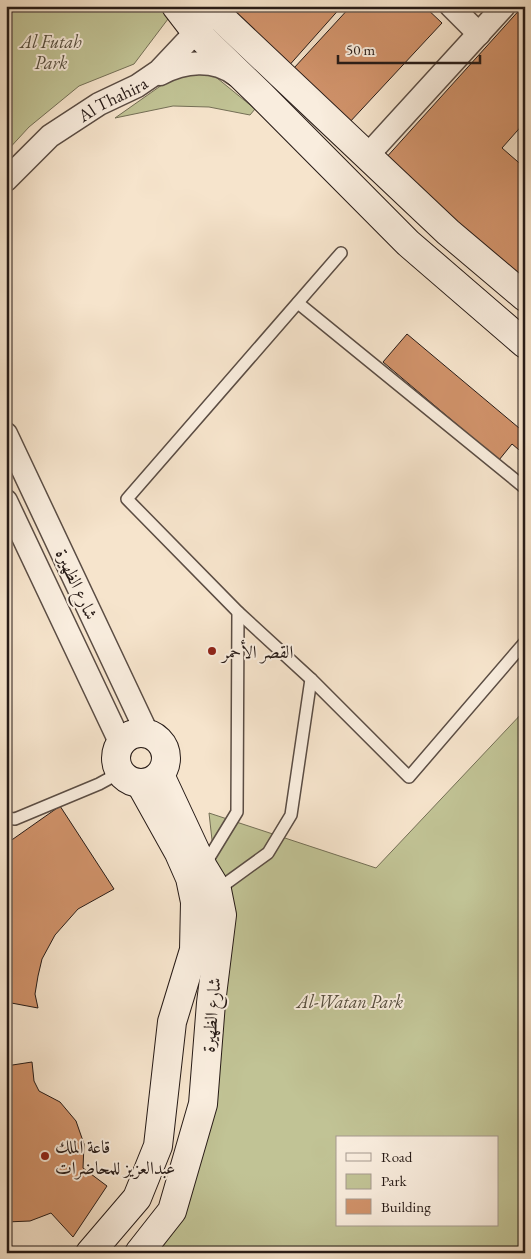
<svg xmlns="http://www.w3.org/2000/svg" width="531" height="1259" font-family="'EB Garamond',Amiri,serif">
  <style>
    .green { fill: #c1c395; stroke: #746f56; fill-rule: evenodd }
    .building { fill: #d0926a; stroke: #271b17 }
    .lines { fill: none; stroke-linecap: round; stroke-linejoin: round }
    .lane-casing { stroke: #5b4d44; stroke-width: 14 }
    .street-casing { stroke: #5b4d44; stroke-width: 25 }
    .secondary-casing { stroke: #271b17; stroke-width: 30 }
    .lane { stroke: #f9edde; stroke-width: 11 }
    .street { stroke: #f9edde; stroke-width: 22 }
    .secondary { stroke: #f9edde; stroke-width: 28 }
    .poi-dot { fill: #8f2418; stroke: #f9edde; stroke-width: 2 }
    .labels { text-anchor: middle; dominant-baseline: central; stroke-width: 4; stroke-linejoin: round; paint-order: stroke }
    .park-label { font-size: 18px; font-style: italic; fill: #554d3d; stroke: #f9edde }
    .street-label { font-size: 18px; fill: #271b17; stroke: #f9edde }
    .poi-label { font-size: 18px; fill: #271b17; stroke: #f9edde; text-anchor: start }
  </style>
  <rect width="100%" height="100%" fill="#f6e4cc"/>
  <filter id="stains"><feTurbulence type="fractalNoise" baseFrequency=".004" numOctaves="4"/><feColorMatrix values="0 0 0 0 .2 0 0 0 0 .09 0 0 0 0 .02 0 0 0 .5 -.17"/></filter>
  <radialGradient id="worn" r=".72"><stop offset=".6" stop-color="#630" stop-opacity="0"/><stop offset="1" stop-color="#630" stop-opacity=".3"/></radialGradient>
  <g class="green">
    <path d="M6,6H164L171,15L134,64L79,86L29,127L6,152Z"/>
    <path d="M206,69L255,109L250,115L209,107L173,106L115,118L176,75Z"/>
    <path d="M525,710V1253H135L170,1208L201,1101L220,912L209,813L376,868ZM337,1138H497V1225H337Z"/>
  </g>
  <g class="building">
    <path d="M228,6H342L286,69Z"/>
    <path d="M351,6H424L442,23L348,124L294,68Z"/>
    <path d="M523,6H525V122L502,148L525,168V288L384,160Z"/>
    <path d="M407,334L525,433V455L512,444L499,460L383,362Z"/>
    <path d="M60,806L114,889L78,909L55,935L42,959L38,976L35,994L38,1008L6,1002V844Z"/>
    <path d="M32,1062L34,1081L39,1091L60,1102L76,1121L84,1144L83,1168L107,1186L73,1237L51,1213L30,1221L6,1222V1066Z"/>
  </g>
  <g class="lines">
    <g class="lane-casing">
      <g id="lane">
        <path d="M341,253L127,499L238,612L311,679L409,777L525,642"/>
        <path d="M298,303L525,488"/>
        <path d="M6,818L15,819L99,784L121,772"/>
        <path d="M204,866L237,812L238,612"/>
        <path d="M217,890L268,853L291,815L311,679"/>
      </g>
    </g>
    <g class="street-casing">
      <g id="street">
        <path d="M451,6L479,34"/>
        <path d="M160,74C184,61 214,58 236,75"/>
        <path d="M367,156L504,6"/>
        <path id="s1" d="M6,180L50,136L99,104L137,86L159,71L207,20"/>
        <path d="M6,434L148,735"/>
        <path d="M6,501L121,744"/>
      </g>
    </g>
    <g class="secondary-casing">
      <g id="secondary">
        <path d="M176,6L196,32L260,94L408,243L525,344"/>
        <path d="M210,6L214,11L448,232L525,297"/>
        <circle cx="141" cy="758" r="25"/>
        <path d="M90,1253L137,1198L158,1146L172,1022L194,950L195,902L190,878L179,853L140,783"/>
        <path d="M139,1253L172,1211L203,1104L211,1003L222,915L217,890L203,867L160,775"/>
      </g>
    </g>
    <use href="#lane" class="lane"/>
    <use href="#street" class="street"/>
    <use href="#secondary" class="secondary"/>
  </g>
  <g class="poi-dot">
    <circle cx="212" cy="651" r="5"/>
    <circle cx="45" cy="1156" r="5"/>
  </g>
  <g class="labels">
    <g class="park-label">
      <text x="51" y="41">Al Futah<tspan x="51" dy="21">Park</tspan></text>
      <text x="350" y="1001">Al-Watan Park</text>
    </g>
    <g class="street-label">
      <text stroke="none"><textPath href="#s1" startOffset="135">Al Thahira</textPath></text>
      <text transform="translate(77 584) rotate(65)">شارع الظهيرة</text>
      <text transform="translate(211 1015) rotate(-85)">شارع الظهيرة</text>
    </g>
    <g class="poi-label">
      <text x="222" y="651">القصر الأحمر</text>
      <text x="55" y="1146">قاعة الملك<tspan x="55" dy="21">عبدالعزيز للمحاضرات</tspan></text>
    </g>
  </g>
  <rect width="531" height="1259" fill="none" stroke="#f6e4cc" stroke-width="25"/>
  <rect x="8" y="8" width="516" height="1244" fill="none" stroke="#271b17" stroke-width="2.5"/>
  <rect x="12" y="12" width="506" height="1234" fill="none" stroke="#271b17"/>
  <rect x="336" y="1136" width="162" height="90" fill="#f9edde" stroke="#a5998e"/>
  <rect x="346" y="1153" width="25" height="8" fill="#f9edde" stroke="#a5998e"/>
  <text x="381" y="1162" font-size="15" fill="#271b17">Road</text>
  <rect x="346" y="1174" width="25" height="15" fill="#c1c395" stroke="#a5998e"/>
  <text x="381" y="1186" font-size="15" fill="#271b17">Park</text>
  <rect x="346" y="1199" width="25" height="15" fill="#d0926a" stroke="#a5998e"/>
  <text x="381" y="1212" font-size="15" fill="#271b17">Building</text>
  <path d="M338 55v8h142v-8" fill="none" stroke="#271b17" stroke-width="2.5"/>
  <text x="346" y="55" font-size="15" fill="#271b17" stroke="#f9edde" stroke-width="4" paint-order="stroke">50 m</text>
  <rect width="100%" height="100%" filter="url(#stains)"/>
  <rect width="100%" height="100%" fill="url(#worn)"/>
</svg>
